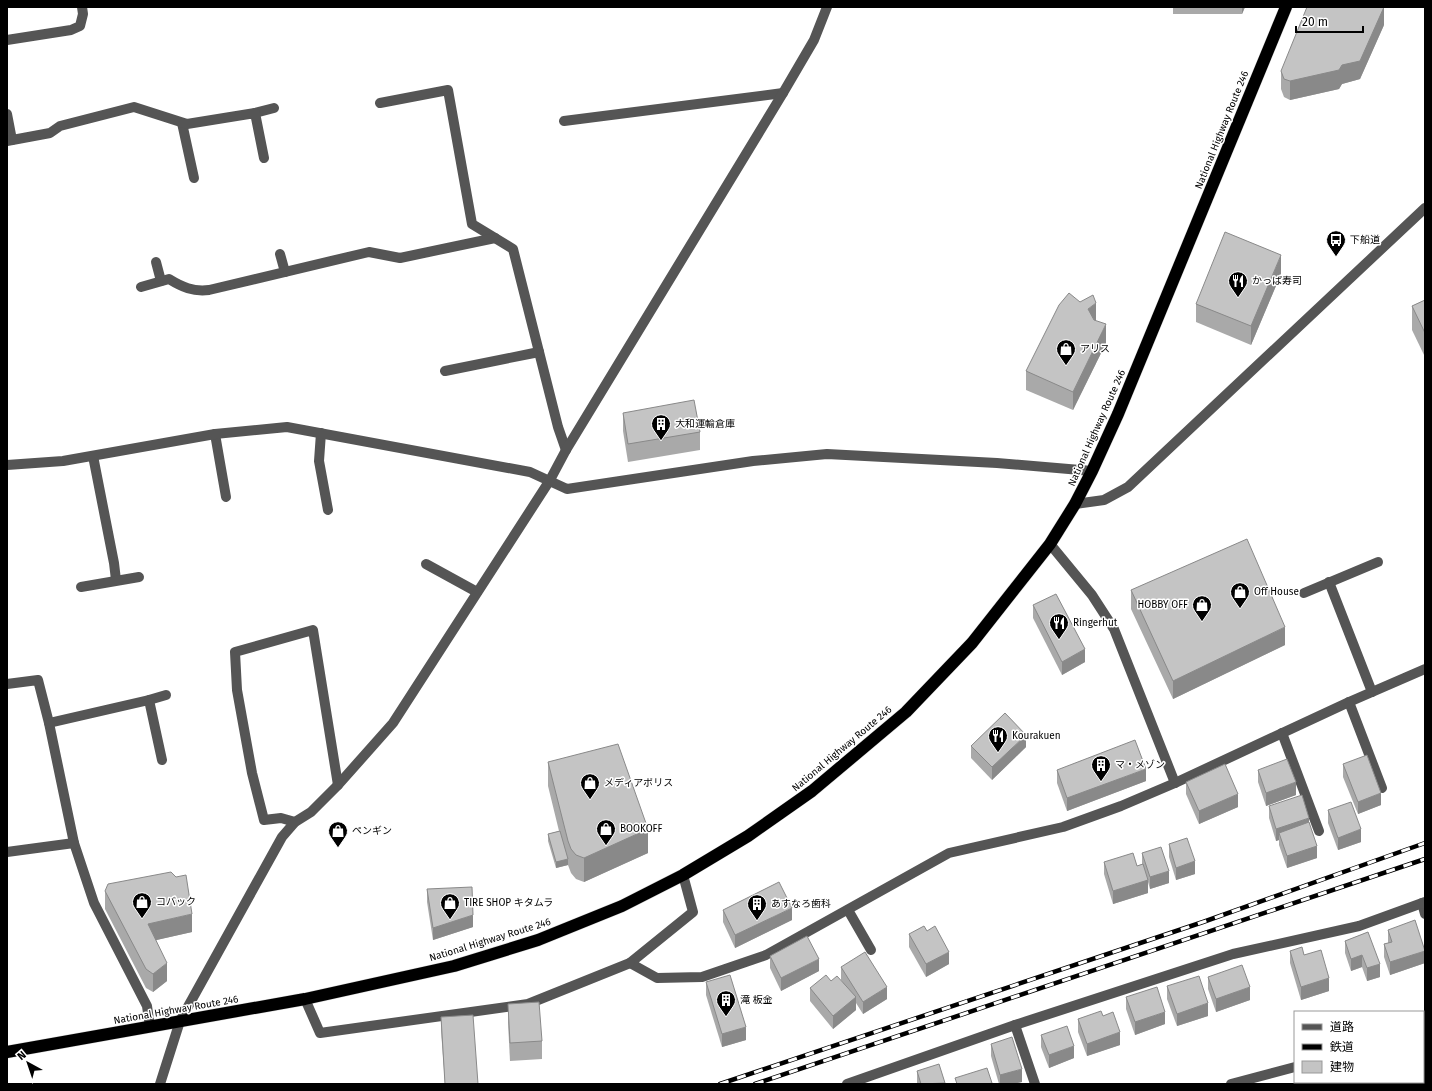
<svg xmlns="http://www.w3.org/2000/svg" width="1432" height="1091" font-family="'Fira Sans','Noto Sans JP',sans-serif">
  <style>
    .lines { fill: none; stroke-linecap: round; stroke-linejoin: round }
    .highway-casing { stroke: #dbdbdb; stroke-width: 13 }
    .minor { stroke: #555; stroke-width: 10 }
    .highway { stroke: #000; stroke-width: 12 }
    .rail-casing { stroke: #000; stroke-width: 4.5 }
    .rail { stroke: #fff; stroke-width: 3; stroke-dasharray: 9; stroke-linecap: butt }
    .wall { fill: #a9a9a9 }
    .shaded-wall { fill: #898989 }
    .building { fill: #c4c4c4; stroke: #898989 }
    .labels { text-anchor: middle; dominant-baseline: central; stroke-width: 3; stroke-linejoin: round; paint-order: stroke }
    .street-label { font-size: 10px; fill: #000; stroke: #fff }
    .poi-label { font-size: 10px; fill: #000; stroke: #fff; text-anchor: start }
  </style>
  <rect width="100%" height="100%" fill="#fff"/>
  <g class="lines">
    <g class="highway-casing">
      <path id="highway" d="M7,1052L305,999L454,966L538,940L622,906L683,875L748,836L812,791L906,712L972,643L1050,544L1075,504L1092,471L1118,414L1286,7"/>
    </g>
    <g class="minor">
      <path d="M7,40L71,30L80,26L83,14L82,7"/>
      <path d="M380,103L448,90L472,224L513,249L558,427L566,450"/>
      <path d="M255,113L274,108"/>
      <path d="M7,114L12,140"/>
      <path d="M564,121L783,93"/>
      <path d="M182,123L194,178"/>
      <path d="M7,141L50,133L60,126L134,107L187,124L255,113L264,158"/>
      <path d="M280,254L285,272"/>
      <path d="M156,262L161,281"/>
      <path d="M141,287L169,279C182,287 193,292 209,290L369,252L400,258L495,238"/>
      <path d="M445,371L539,352"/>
      <path d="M321,433L319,461L328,510"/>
      <path d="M215,434L226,497"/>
      <path d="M93,456L114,563L116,580"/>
      <path d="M7,465L63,461L215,434L287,427L530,472L567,489L753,461L827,454L997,463L1092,471"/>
      <path d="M1075,504L1104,500L1128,487L1425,208"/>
      <path d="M1050,544L1092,595L1114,629L1175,783"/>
      <path d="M426,564L477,592"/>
      <path d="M1329,582L1372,692"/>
      <path d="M81,587L139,577"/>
      <path d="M1304,593L1378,562"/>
      <path d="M7,684L38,680L49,723L74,843L94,903L147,1006L150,1027"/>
      <path d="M149,700L166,695"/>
      <path d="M1349,702L1382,788"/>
      <path d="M49,723L149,700L162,760"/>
      <path d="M1282,733L1319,831"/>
      <path d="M295,822L281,818L264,820L252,773L237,690L235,652L313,630L338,785"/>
      <path d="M7,852L74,843"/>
      <path d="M683,875L693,912L630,963L657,978L702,977L766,955L949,853L1063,827L1121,806L1175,783L1349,702L1425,669"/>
      <path d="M1422,903L1425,914"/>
      <path d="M848,910L871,950"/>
      <path d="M305,999L320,1033L528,1004L630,963"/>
      <path d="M1015,1025L1035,1084"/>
      <path d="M1423,1034L1425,1033"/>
      <path d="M1368,1082L1369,1084"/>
      <path d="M160,1084L180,1021L282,837L295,822L311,812L338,785L393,723L550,480L566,450L783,93L814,40L827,7"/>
      <path d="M847,1084L1015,1025L1233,954L1359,926L1425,902"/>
      <path d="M1231,1084L1295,1067"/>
    </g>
    <use href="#highway" class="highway"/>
    <g class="rail-casing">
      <g id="rail">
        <path d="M720,1084L1203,922L1425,843"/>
        <path d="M755,1084L1425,859"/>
      </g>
    </g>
    <use href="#rail" class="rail"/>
  </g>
  <g class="wall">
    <path d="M1173,7H1245L1242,14H1173Z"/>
    <path d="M1384,25L1360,79L1342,84L1339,89L1290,100L1284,97L1281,89V71Z"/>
    <path d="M1281,274L1251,345L1196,322V304Z"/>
    <path d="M1425,300V357L1412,330V306Z"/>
    <path d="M1096,321L1106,343L1073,410L1026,390V371Z"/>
    <path d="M623,413L700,432V450L628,462L623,431Z"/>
    <path d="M1131,590L1285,645L1173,699L1131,609Z"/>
    <path d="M1033,605L1085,662L1062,675L1033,618Z"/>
    <path d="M971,746L1026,747L992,780L971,758Z"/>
    <path d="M548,762L648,853L584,882L576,879L571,873L568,865L556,868L548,841V834L559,831L548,786Z"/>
    <path d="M1343,764L1381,805L1358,814L1343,777Z"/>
    <path d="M1057,770L1146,781L1067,811L1057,783Z"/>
    <path d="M1258,770L1296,795L1266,806L1258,782Z"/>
    <path d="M1186,782L1238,807L1199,824L1186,794Z"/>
    <path d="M1269,806L1309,822L1317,858L1287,868L1279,845V840L1276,841L1269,818Z"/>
    <path d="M1328,810L1361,842L1338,850L1328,823Z"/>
    <path d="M1169,844L1195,874L1176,880L1169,857Z"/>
    <path d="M1142,853L1169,883L1150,889L1148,882V893L1113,904L1104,874V862L1137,866L1142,864Z"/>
    <path d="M427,889L473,927L433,940L427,902Z"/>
    <path d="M105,891L192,932L156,940L167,981L153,992L146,988L105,909Z"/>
    <path d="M723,910L792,920L735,948L723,922Z"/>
    <path d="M1388,930L1425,963L1390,975L1384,957V944L1388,943Z"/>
    <path d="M1368,932L1380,977L1367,981L1362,967L1351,971L1345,953V941Z"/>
    <path d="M909,934L949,964L926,977L909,947Z"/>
    <path d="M1290,951L1304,955L1329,991L1301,1000L1290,963Z"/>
    <path d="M770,956L819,971L781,991L770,968Z"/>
    <path d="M841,967L887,999L863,1014L856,1003V1010L833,1029L810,1001V988L843,983L841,980Z"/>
    <path d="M1208,977L1250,1000L1216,1012L1208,989Z"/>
    <path d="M706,982L746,1040L722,1047L706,995Z"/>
    <path d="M1167,986L1208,1016L1177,1026L1167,999Z"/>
    <path d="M1126,997L1165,1024L1135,1035L1126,1009Z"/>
    <path d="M508,1004L542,1041V1059L510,1061L508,1023Z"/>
    <path d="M1103,1016L1120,1045L1087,1056L1078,1032V1019Z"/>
    <path d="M441,1017L478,1084H445L441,1030Z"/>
    <path d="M1041,1035L1074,1058L1049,1068L1041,1047Z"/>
    <path d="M991,1044L1022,1082L1013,1084H999L991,1056Z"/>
    <path d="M917,1071L945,1084H917Z"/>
  </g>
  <g class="shaded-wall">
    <path d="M1242,7H1245L1242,14Z"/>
    <path d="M1384,7V25L1360,79L1342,84L1339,89L1290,100V81L1342,65Z"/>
    <path d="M1281,255V274L1251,345V326Z"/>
    <path d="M1096,303V321L1088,328V309Z"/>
    <path d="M1106,324V343L1073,410V392Z"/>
    <path d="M1285,627V645L1173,699V681Z"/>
    <path d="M1085,649V662L1062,675V662Z"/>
    <path d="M1026,735V747L992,780V767Z"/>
    <path d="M1146,769V781L1067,811V798Z"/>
    <path d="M1296,782V795L1266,806V793Z"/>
    <path d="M1381,793V805L1358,814V802Z"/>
    <path d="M1238,794V807L1199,824V811Z"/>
    <path d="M1309,818V831L1279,833V840L1276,841V829Z"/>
    <path d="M648,829V853L584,882V858Z"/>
    <path d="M1361,829V842L1338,850V838Z"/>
    <path d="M1317,846V858L1287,868V856Z"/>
    <path d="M568,859V865L556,868V862Z"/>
    <path d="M1195,861V874L1176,880V868Z"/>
    <path d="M1169,871V883L1150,889V877Z"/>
    <path d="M1148,880V893L1113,904V891Z"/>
    <path d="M792,908V920L735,948V935Z"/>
    <path d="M192,914V932L148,942V924Z"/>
    <path d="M473,915V927L433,940V928Z"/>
    <path d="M1425,951V963L1390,975V962Z"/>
    <path d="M949,952V964L926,977V964Z"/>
    <path d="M1362,955V967L1351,971V959Z"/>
    <path d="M819,959V971L781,991V978Z"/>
    <path d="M167,963V981L153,992V974Z"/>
    <path d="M1380,964V977L1367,981V968Z"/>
    <path d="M1329,978V991L1301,1000V987Z"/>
    <path d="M887,987V999L863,1014V1002Z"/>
    <path d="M1250,987V1000L1216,1012V999Z"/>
    <path d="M856,997V1010L833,1029V1016Z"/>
    <path d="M1208,1003V1016L1177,1026V1014Z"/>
    <path d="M1165,1012V1024L1135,1035V1022Z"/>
    <path d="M746,1027V1040L722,1047V1034Z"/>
    <path d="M1120,1032V1045L1087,1056V1044Z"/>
    <path d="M1074,1046V1058L1049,1068V1055Z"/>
    <path d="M1022,1069V1082L1013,1084H1000V1075Z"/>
  </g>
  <g class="building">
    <path d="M1307,7H1384L1360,61L1342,65L1339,70L1290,81L1284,79L1281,71Z"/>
    <path d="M1225,232L1281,255L1251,326L1196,304Z"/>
    <path d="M1069,293L1080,302L1093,295L1096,303L1088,309L1094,320L1106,324L1073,392L1026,371L1059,305Z"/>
    <path d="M1425,300V333L1412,306Z"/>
    <path d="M694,400L700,432L628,444L623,413Z"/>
    <path d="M1247,539L1285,627L1173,681L1131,590Z"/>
    <path d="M1056,594L1085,649L1062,662L1033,605Z"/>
    <path d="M1005,713L1026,735L992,767L971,746Z"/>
    <path d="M1135,740L1146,769L1067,798L1057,770Z"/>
    <path d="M618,744L648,829L584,858L576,855L571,849L568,841L548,762Z"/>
    <path d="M1367,755L1381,793L1358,802L1343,764Z"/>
    <path d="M1287,759L1296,782L1266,793L1258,770Z"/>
    <path d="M1225,764L1238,794L1199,811L1186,782Z"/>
    <path d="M1302,795L1309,818L1276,829L1269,806Z"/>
    <path d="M1351,802L1361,829L1338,838L1328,810Z"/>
    <path d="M1309,822L1317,846L1287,856L1279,833Z"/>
    <path d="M560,831L568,859L556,862L548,834Z"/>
    <path d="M1187,838L1195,861L1176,868L1169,844Z"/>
    <path d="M1161,847L1169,871L1150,877L1142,853Z"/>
    <path d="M1133,853L1137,866L1143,864L1148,880L1113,891L1104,862Z"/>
    <path d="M171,872L176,877L186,875L192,914L148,924L167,963L153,974L146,969L105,891L108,884Z"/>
    <path d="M779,882L792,908L735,935L723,910Z"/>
    <path d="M472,887L473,915L433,928L427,889Z"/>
    <path d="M1415,920L1425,951L1390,962L1384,944L1392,942L1388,930Z"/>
    <path d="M924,926L927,931L935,926L949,952L926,964L909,934Z"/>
    <path d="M1368,932L1380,964L1367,968L1362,955L1351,959L1345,941Z"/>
    <path d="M807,936L819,959L781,978L770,956Z"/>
    <path d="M1302,947L1304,955L1321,950L1329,978L1301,987L1290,951Z"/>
    <path d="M865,952L887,987L863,1002L841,967Z"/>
    <path d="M1242,965L1250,987L1216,999L1208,977Z"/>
    <path d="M730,975L746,1027L722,1034L706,982Z"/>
    <path d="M826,975L831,981L837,976L856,997L833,1016L810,988Z"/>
    <path d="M1199,976L1208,1003L1177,1014L1167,986Z"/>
    <path d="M1157,987L1165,1012L1135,1022L1126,997Z"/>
    <path d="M539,1002L542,1041L510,1043L508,1004Z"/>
    <path d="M1101,1011L1103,1016L1113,1012L1120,1032L1087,1044L1078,1019Z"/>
    <path d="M473,1015L478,1084H445L441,1017Z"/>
    <path d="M1067,1026L1074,1046L1049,1055L1041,1035Z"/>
    <path d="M1012,1037L1022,1069L1000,1075L991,1044Z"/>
    <path d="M939,1064L945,1083L921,1084L917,1071Z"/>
    <path d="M987,1068L992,1083L988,1084H957L955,1078Z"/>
  </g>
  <defs>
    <g id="bus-pin" transform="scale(1)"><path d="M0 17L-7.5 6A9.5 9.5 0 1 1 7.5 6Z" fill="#000" stroke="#fff"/><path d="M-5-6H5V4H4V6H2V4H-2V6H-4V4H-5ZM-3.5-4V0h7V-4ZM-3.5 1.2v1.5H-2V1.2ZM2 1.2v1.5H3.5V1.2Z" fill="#fff"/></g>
    <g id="restaurant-pin" transform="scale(1)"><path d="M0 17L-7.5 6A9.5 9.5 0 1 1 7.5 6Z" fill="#000" stroke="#fff"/><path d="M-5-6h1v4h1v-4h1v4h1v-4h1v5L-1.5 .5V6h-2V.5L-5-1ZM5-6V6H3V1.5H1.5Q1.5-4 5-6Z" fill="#fff"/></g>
    <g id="shop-pin" transform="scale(1)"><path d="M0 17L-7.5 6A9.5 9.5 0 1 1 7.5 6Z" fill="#000" stroke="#fff"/><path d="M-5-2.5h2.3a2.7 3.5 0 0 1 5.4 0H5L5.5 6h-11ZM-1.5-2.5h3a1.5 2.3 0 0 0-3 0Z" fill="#fff"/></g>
    <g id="building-pin" transform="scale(1)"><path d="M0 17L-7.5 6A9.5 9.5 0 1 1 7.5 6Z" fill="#000" stroke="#fff"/><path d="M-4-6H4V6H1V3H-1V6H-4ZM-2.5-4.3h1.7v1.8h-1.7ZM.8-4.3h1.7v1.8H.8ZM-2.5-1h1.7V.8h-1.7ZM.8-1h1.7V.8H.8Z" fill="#fff"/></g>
  </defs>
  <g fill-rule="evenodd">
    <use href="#bus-pin" x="1336" y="240"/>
    <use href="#restaurant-pin" x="1238" y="281"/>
    <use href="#shop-pin" x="1066" y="349"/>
    <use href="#building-pin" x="661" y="424"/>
    <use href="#shop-pin" x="1240" y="592"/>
    <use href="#shop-pin" x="1202" y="605"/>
    <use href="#restaurant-pin" x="1059" y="623"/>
    <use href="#restaurant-pin" x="998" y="736"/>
    <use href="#building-pin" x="1101" y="765"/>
    <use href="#shop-pin" x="590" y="783"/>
    <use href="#shop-pin" x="606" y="829"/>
    <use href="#shop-pin" x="338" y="831"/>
    <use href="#shop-pin" x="142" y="902"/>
    <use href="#shop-pin" x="450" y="903"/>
    <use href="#building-pin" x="757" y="904"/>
    <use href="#building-pin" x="726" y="1000"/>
  </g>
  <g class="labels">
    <g class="street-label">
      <text transform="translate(1222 130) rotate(-68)">National Highway Route 246</text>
      <text transform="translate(1097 428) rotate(-66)">National Highway Route 246</text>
      <text transform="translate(842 749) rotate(-40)">National Highway Route 246</text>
      <text transform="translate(490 940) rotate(-17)">National Highway Route 246</text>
      <text transform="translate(176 1010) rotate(-10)">National Highway Route 246</text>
    </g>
    <g class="poi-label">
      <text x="1350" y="240">下船道</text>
      <text x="1252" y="281">かっぱ寿司</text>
      <text x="1080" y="349">アリス</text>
      <text x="675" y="424">大和運輸倉庫</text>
      <text x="1254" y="592">Off House</text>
      <text x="1188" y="605" text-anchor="end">HOBBY OFF</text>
      <text x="1073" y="623">Ringerhut</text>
      <text x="1012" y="736">Kourakuen</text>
      <text x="1115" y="765">マ・メゾン</text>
      <text x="604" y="783">メディアポリス</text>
      <text x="620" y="829">BOOKOFF</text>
      <text x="352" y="831">ペンギン</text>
      <text x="156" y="902">コバック</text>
      <text x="464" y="903">TIRE SHOP キタムラ</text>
      <text x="771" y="904">あすなろ歯科</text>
      <text x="740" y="1000">滝 板金</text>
    </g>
  </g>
  <rect width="1432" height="1091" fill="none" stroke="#000000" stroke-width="16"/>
  <rect x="1294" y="1011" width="130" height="72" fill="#ffffff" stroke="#999999"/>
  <rect x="1302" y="1024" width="20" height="6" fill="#555555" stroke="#999999"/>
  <text x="1330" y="1031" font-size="12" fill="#000000">道路</text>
  <rect x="1302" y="1044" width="20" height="6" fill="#000000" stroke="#999999"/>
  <text x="1330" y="1051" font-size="12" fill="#000000">鉄道</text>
  <rect x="1302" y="1061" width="20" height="12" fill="#c4c4c4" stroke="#999999"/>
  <text x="1330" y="1071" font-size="12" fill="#000000">建物</text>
  <g transform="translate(28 1063) rotate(320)" stroke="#ffffff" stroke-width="3" paint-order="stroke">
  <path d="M0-3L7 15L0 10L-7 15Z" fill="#000000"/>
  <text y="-6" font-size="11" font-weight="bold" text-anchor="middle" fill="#000000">N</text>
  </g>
  <path d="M1296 26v6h67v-6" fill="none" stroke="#000000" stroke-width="2"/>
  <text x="1302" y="26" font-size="12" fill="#000000" stroke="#ffffff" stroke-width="3" paint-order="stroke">20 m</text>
</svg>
